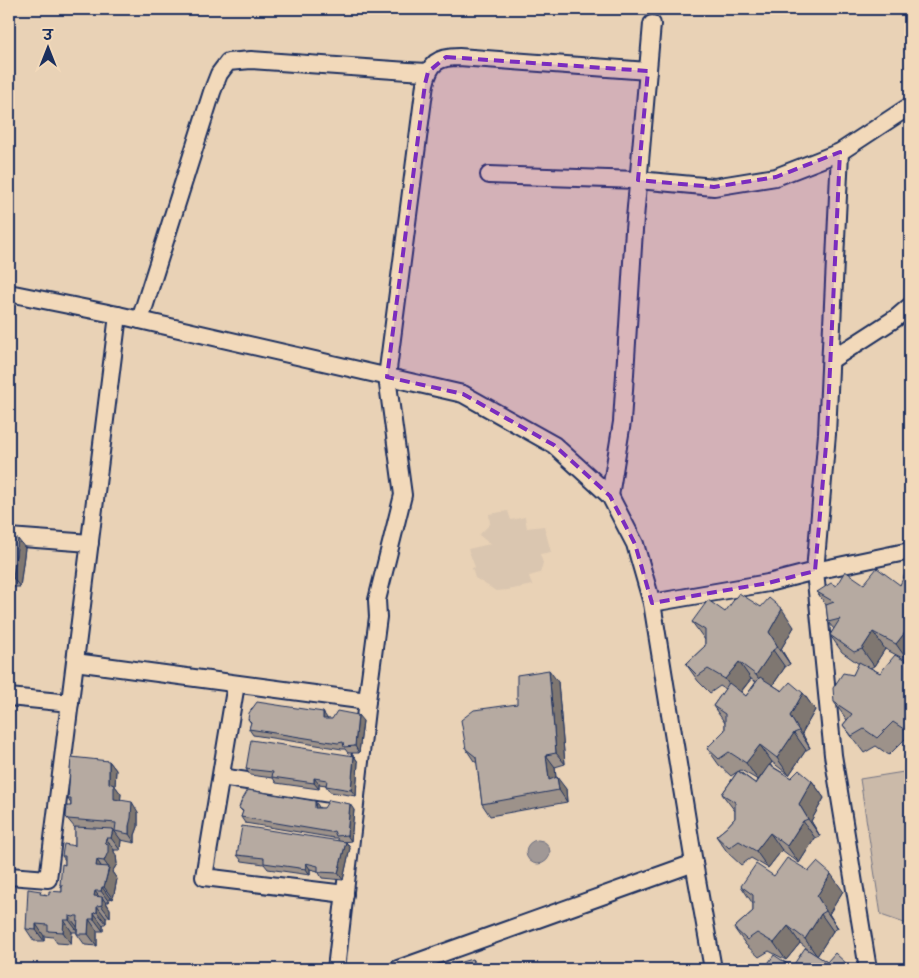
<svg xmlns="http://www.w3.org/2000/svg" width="919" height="978" font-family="'Patrick Hand','Playpen Sans Deva',sans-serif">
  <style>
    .built { fill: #dac6b0 }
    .green { fill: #cbbaa9; stroke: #737484 }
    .water { fill: #a09896; stroke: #6b6e80 }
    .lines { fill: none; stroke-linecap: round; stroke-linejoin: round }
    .street-casing { stroke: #1b2f5e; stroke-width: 20 }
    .street { stroke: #f2d9ba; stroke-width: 16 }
    .wall { fill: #9d928a; stroke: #1b2f5e; fill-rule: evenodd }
    .shaded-wall { fill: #7f7771; stroke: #1b2f5e }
    .building { fill: #b6aaa1; stroke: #1b2f5e }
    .marked { fill: #7b2cbf; fill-opacity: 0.2; stroke: #7b2cbf; stroke-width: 4; stroke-dasharray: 10 6; stroke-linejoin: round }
  </style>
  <rect width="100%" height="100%" fill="#e9d2b6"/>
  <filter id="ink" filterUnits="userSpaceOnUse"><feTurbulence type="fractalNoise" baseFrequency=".02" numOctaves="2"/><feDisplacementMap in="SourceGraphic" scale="10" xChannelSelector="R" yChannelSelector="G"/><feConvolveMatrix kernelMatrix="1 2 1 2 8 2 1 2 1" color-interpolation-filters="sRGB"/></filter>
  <g filter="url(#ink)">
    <path class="built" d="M508,511L511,520L525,517L527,528L544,526L551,552L540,554L543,563L540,573L529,576L532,585L508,590L496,591L475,578L472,568L475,567L468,549L490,544L479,535L490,524L489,514Z"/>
    <path class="green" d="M910,771V925L881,915L860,779Z"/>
    <circle class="water" cx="538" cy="852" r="12"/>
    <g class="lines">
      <g class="street-casing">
        <g id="street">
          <path d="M840,152L827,434L815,571L833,755L868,969"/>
          <path d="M489,175L638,180L714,187L776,177L840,152L910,106"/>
          <path d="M9,293L118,315L463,394L554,445L610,496L635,544L652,603L694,863L713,969"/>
          <path d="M140,320L212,92L219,74L228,62L251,60L408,71L428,72"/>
          <path d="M831,360L896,318L910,306"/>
          <path d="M610,496L622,422L634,230L652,24"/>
          <path d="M9,537L90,543"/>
          <path d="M652,603L768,583L815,571L910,551"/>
          <path d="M75,662L367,701L336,969"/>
          <path d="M236,684L204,877L345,894"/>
          <path d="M9,697L70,703"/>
          <path d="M367,701L378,617L377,600L403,495L387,377L425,84C430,63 437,57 459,57L648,71"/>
          <path d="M221,777L356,798"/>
          <path d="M9,876L48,879L118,315"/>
          <path d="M398,969L694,863"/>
        </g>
      </g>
      <use href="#street" class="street"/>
    </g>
    <g class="wall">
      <path d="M9,538L25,548L20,587H9Z"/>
      <path d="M910,574V658L908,661L885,649L874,666L870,668L880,673L907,662L910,660V742L905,739L889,755L876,746L864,753L843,725L847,720L834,702L853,675L859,664L842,652L830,635L834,629L828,622L826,605L817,592L836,586L864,584L900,585Z"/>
      <path d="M761,607L794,627L781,649L790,664L785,667L773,685L782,691L803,693L815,710L802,733L810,748L806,750L789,775L772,762L770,765L791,778L812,781L824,798L811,821L820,836L815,838L799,863L782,850L768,868L751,858L741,865L728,853L716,836L727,827L735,818V811L722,794L737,772L731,776L719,765L707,748L725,730V723L713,706L725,689L720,686L710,693L698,681L686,664L705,646V640L692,622L725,612ZM751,679L756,682L746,696L741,692ZM741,770L758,780L756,784L739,771Z"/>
      <path d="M558,682L565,764L555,767L556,778L566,789L567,802L490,816L482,804L477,763L474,761L466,749L517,704Z"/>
      <path d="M248,719H327L363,721L359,753H348L345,749H342L253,735L249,729L251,723Z"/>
      <path d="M354,756L358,762L356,796L330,792L326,786V785L319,784V789L276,783L273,778L250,775L246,769Z"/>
      <path d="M109,761L116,770L115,786L121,794L120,800L138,812V827L135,835V843L121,840L120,850H114V852L116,855L117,864L112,872L117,879L113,899L110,898L109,902H106L110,909V917L106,918V923L103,925V931H97V946L85,945L77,934V932H72L71,944L57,943L53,937L44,936V941H34L26,929L44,894L49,895L62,892V888L60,885L65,865V860L62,856L75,846V828L66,817L71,804L68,799Z"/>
      <path d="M319,807V808L354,810L351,841L344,842H346L350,848L343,880L322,878L318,871L310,869V875L268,869L264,864L242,861L237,855L339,841L337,838H334L245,823L241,817L243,812L239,808Z"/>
      <path d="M774,876L843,891L829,914L838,928L833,931L817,956L827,962L848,965L851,969H764L792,967L815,955L800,943L786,960L769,951L759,957L746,945L734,928L753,911V904L741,886Z"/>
    </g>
    <g class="shaded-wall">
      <path d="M18,539L25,548L20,587L13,578Z"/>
      <path d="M782,609L794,627L781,649L790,664L778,647L769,632Z"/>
      <path d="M910,626V658L908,661L896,644Z"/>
      <path d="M873,632L885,649L874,666L862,649Z"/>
      <path d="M773,650L785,667L768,692L756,675Z"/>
      <path d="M739,662L751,679L737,696L725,679Z"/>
      <path d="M549,670L558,682L565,764L556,753Z"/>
      <path d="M803,693L815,710L802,733L810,748L799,731L790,716Z"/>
      <path d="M323,712L327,718V725L323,719Z"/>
      <path d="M358,715L363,721L359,753L355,746Z"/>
      <path d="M794,733L806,750L789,775L777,758Z"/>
      <path d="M760,745L772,762L758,780L746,763Z"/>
      <path d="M546,755L555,767L557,790L549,780Z"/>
      <path d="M354,756L358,762L356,796L351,790Z"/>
      <path d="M109,761L116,770L115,786L121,794L120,808L114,799L109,783Z"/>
      <path d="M557,777L566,789L567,802L559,790Z"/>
      <path d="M314,778L319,784V789L314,783Z"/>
      <path d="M812,781L824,798L811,821L820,836L808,819L799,804Z"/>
      <path d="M315,801L319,807V814L315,808Z"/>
      <path d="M132,802L138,812V827L135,835V843L129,834V826Z"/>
      <path d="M350,804L354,810L351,841L347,835Z"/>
      <path d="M803,821L815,838L799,863L787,846Z"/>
      <path d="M113,829L121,840L120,850L111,838Z"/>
      <path d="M770,833L782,850L768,868L756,851Z"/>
      <path d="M106,838L114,850V852L116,855L117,864L112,872L117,879L113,899L104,887L109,868L104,861L105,843Z"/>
      <path d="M346,842L350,848L343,880L338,873Z"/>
      <path d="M97,860L105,872L96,866Z"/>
      <path d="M306,863L310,869V875L306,869Z"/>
      <path d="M831,874L843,891L829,914L838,928L826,911L817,896Z"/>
      <path d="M102,887L110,898L109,902L101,891Z"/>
      <path d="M95,891L102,901V897L110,909V917L94,896Z"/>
      <path d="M97,906L106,918V923L97,912Z"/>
      <path d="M94,913L103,925V931L94,919Z"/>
      <path d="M821,914L833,931L817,956L805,939Z"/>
      <path d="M69,916L78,928V932L69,920Z"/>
      <path d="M89,919L97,931V946L88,934Z"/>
      <path d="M64,920L72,932L71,944L63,932Z"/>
      <path d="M36,924L44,936V941L36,930Z"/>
      <path d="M788,926L800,943L786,960L774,943Z"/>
      <path d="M472,959L479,968V969H475Z"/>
      <path d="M848,965L851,969H846Z"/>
    </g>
    <g class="building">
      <path d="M9,538L18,539L13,578H9Z"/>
      <path d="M877,568L900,585L906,572L910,574V591L909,592L910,598V626L896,644L873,632L862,649L854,652L830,635L840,619L828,622L826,605L834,602L817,592L831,583L836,586L845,571L864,584Z"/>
      <path d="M739,593L761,607L769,598L782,609L769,632L778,647L773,650L756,675L739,662L725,679L708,669L698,676L686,664L705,646V630L692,622L708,600L725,612Z"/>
      <path d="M895,655L907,662L910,660V733L893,722L877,738L864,729L852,736L843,725L852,714L834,702L833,688L843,673L853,675L859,662L880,673Z"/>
      <path d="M549,670L556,753L546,755L549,780L557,777L559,790L482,804L476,757L466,749L461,720L474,710L517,704V675Z"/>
      <path d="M760,677L782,691L790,682L803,693L790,716L799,731L794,733L777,758L760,745L746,763L729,752L719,759L707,748L725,730V714L713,706L729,683L746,696Z"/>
      <path d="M257,702L323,712V719H332L337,711L358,715L355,746L344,747L343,742L338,743L249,729L251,722L248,719L249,713Z"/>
      <path d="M251,740L354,756L351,790L326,786L327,780L314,778V783L272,777L273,772L246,769Z"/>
      <path d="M71,757L109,761V783L114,785V799L132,802L131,818L129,826V834L115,831L116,823L68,819L66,817L67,806H71V799H68Z"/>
      <path d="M769,765L791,778L799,770L812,781L799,804L808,819L803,821L787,846L770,833L756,851L739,841L729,848L716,836L727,827L735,818V802L722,794L738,771L756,784Z"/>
      <path d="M248,790L315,801V808H324L329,800L350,804L347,835L336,836L334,831L330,832L241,817L243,811L239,808L241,802Z"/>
      <path d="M242,826L346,842L338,873L318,872V866L306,863V869L264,863V858L237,855Z"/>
      <path d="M75,827L113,829L111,838H106L105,843L108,844V852L104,861L97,860L96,866L109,867L104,887H102L101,891H95L94,896L102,897V905L97,906V912L94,913V919H89L88,934H77L78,916H75L74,917L69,916V920H64L63,932L48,931V925L36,924V930L26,929L28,889L41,891L40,894L49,895V891L62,892V885H60L62,864L65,865V856H62L64,844L75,846Z"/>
      <path d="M787,858L809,871L817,862L831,874L817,896L826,911L821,914L805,939L788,926L774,943L757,933L747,940L734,928L753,911V895L741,886L756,864L774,876Z"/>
      <path d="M805,948L827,962L835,953L848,965L846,969H764L774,955L792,967Z"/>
      <path d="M472,959L475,969H436Z"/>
    </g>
  </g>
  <path class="marked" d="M446,57L648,71L638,180L714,187L776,177L840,152L827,434L815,571L768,583L652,603L635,544L610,496L554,445L463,394L387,377L425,84L428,72Z"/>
  <rect width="919" height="978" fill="none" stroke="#f2d9ba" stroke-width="30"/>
  <rect x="15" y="15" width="889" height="948" fill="none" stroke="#1b2f5e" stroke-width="2" filter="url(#ink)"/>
  <g transform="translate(48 48)" stroke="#f2d9ba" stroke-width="4" paint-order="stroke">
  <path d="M0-4L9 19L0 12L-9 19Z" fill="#1b2f5e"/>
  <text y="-8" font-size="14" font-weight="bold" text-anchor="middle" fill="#1b2f5e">उ</text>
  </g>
</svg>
